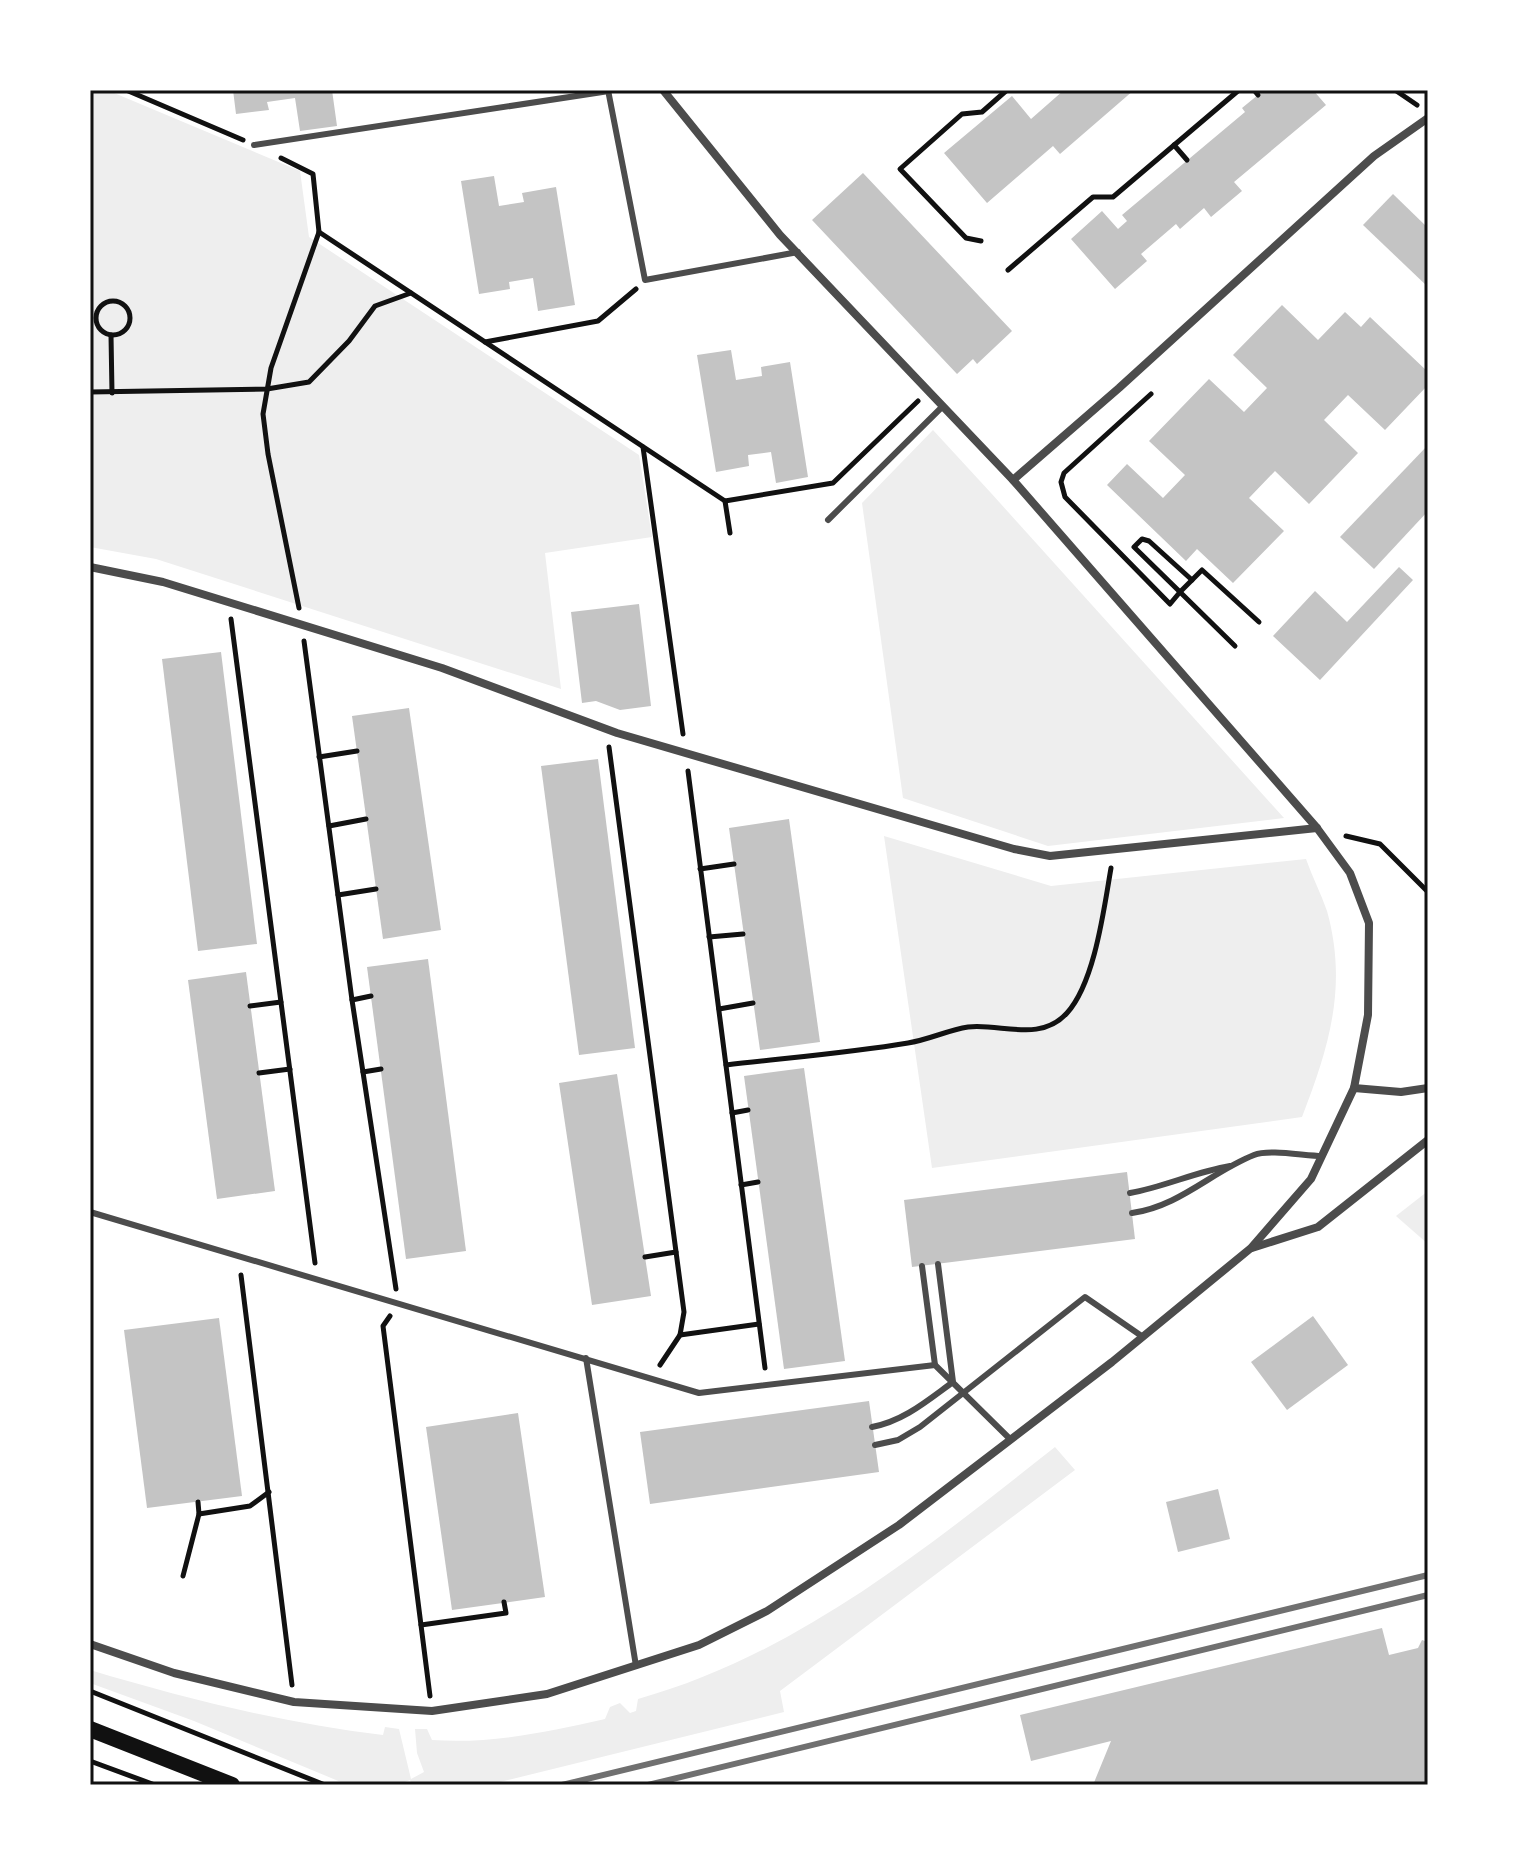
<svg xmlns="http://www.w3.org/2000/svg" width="1518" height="1875" font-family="'PT Sans Narrow',sans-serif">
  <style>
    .green { fill: #eee }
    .building { fill: #c4c4c4 }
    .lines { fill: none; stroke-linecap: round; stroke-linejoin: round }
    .path { stroke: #111; stroke-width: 5 }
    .service { stroke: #4c4c4c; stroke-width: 6 }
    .minor { stroke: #4c4c4c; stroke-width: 8 }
    .secondary { stroke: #111; stroke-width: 16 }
    .rail { stroke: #707070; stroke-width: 6 }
    .neatline { fill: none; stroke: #111; stroke-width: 3 }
  </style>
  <rect width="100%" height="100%" fill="#fff"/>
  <g class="green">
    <path d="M90,90H107L300,171L309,237L639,455L652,537L545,553L561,689L156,559L90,547Z"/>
    <path d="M933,430L991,493L1284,818L1048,846L903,798L862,503Z"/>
    <path d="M884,836L1051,886L1306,859C1312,876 1321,894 1327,911C1348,986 1329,1047 1302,1117L932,1168Z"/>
    <path d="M1428,1191V1244L1396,1216Z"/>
    <path d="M1055,1447L1075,1470L780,1691L784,1712L488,1785H412L410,1780L397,1785H348L194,1721L90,1683V1670C187,1699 283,1723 383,1735L385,1727L399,1729L411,1779L424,1772L417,1753L415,1729H427L432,1740C492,1744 547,1732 605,1719L610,1707L620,1703L630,1713L636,1711L638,1699C796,1655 928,1547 1055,1447Z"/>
  </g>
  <g class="building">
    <path d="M233,90H332L337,126L300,131L295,98L267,102L269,110L236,114Z"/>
    <path d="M1064,90H1134L1060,154L1053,146L987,203L944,153L1012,96L1031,119Z"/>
    <path d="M1264,90H1313L1326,105L1234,182L1242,191L1211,217L1204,208L1180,229L1176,224L1141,254L1147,261L1115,289L1071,239L1102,211L1118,229L1127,221L1122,215L1245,112L1242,108Z"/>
    <path d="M863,173L1012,331L977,364L973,359L957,374L812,220Z"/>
    <path d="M494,176L499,206L524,202L522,193L556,187L575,305L538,311L533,278L509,282L510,289L479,294L461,181Z"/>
    <path d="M1393,194L1428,228V287L1363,225Z"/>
    <path d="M1282,305L1318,340L1345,312L1361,327L1370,317L1428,372V385L1385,430L1348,395L1324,420L1358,453L1309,504L1275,471L1249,498L1284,531L1233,583L1197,549L1186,561L1107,485L1127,464L1163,498L1185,475L1149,441L1209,379L1244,412L1267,388L1233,355Z"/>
    <path d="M731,350L736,380L762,376L761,367L790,362L808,477L776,483L771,452L748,455L749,466L716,472L697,355Z"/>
    <path d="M1428,445V511L1374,569L1340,537Z"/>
    <path d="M1399,567L1413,580L1320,680L1273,636L1315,591L1347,622Z"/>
    <path d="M639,604L651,706L620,710L596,701L582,703L571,612Z"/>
    <path d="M221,652L257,944L198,951L162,659Z"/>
    <path d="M409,708L441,930L383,939L352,716Z"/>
    <path d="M598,759L635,1048L579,1055L541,766Z"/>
    <path d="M789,819L820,1042L760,1050L729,828Z"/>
    <path d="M428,959L466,1251L406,1259L367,967Z"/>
    <path d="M246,972L275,1191L217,1199L188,980Z"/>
    <path d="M804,1068L845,1361L784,1369L744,1076Z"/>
    <path d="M617,1074L651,1296L592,1305L559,1083Z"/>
    <path d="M1127,1172L1135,1239L912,1267L904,1200Z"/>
    <path d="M1313,1316L1348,1365L1287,1410L1251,1362Z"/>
    <path d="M219,1318L242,1496L147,1508L124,1330Z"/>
    <path d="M869,1401L879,1472L650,1504L640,1432Z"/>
    <path d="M518,1413L545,1597L452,1610L426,1427Z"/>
    <path d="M1218,1489L1230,1539L1178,1552L1166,1502Z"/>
    <path d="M1382,1628L1389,1655L1418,1648L1422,1640L1428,1642V1785H1093L1111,1741L1031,1761L1020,1715Z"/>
  </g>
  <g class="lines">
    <g class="path">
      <path d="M126,90L243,140"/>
      <path d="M1254,90L1258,95"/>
      <path d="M1395,90L1417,105"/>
      <path d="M1174,145L1187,160"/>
      <path d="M281,158L313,174L319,232L271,368L263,414L268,454L299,608"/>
      <path d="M319,232L725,501L833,483L918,401"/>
      <path d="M981,241L966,238L900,169L962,114L982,112L1007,90"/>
      <path d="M1008,270L1093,197H1113L1239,90"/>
      <circle cx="113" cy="318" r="17"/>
      <path d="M111,335L112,393"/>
      <path d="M485,342L598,321L636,289"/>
      <path d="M90,392L267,389L309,382L349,341L375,306L411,293"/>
      <path d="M1151,394L1064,473L1061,482L1065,497L1170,604L1180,592L1134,547L1142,539L1149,541L1192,580"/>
      <path d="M643,447L683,734"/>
      <path d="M725,501L730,533"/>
      <path d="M231,619L315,1263"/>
      <path d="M304,641L352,1000L396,1289"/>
      <path d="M1235,646L1180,592L1202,570L1259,622"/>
      <path d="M609,747L684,1312L680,1335L660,1365"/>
      <path d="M319,757L357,751"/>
      <path d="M688,771L765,1368"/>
      <path d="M329,826L366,819"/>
      <path d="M1346,836L1380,844L1428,892"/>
      <path d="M700,869L734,864"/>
      <path d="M338,895L376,889"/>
      <path d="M709,937L743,934"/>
      <path d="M352,1000L371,996"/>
      <path d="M250,1006L281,1002"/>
      <path d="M719,1009L753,1003"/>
      <path d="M726,1065C786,1058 848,1053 908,1043C928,1040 948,1030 968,1027C1001,1023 1040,1043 1067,1013C1095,982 1104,908 1111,868"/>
      <path d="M363,1072L381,1069"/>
      <path d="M259,1073L290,1069"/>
      <path d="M732,1113L748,1110"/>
      <path d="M741,1185L758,1182"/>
      <path d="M645,1257L676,1252"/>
      <path d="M241,1275L292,1685"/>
      <path d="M390,1316L383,1326L430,1696"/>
      <path d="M680,1335L759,1324"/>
      <path d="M198,1502L199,1514L250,1506L269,1492"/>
      <path d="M183,1576L199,1514"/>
      <path d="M421,1625L506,1613L504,1602"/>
      <path d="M90,1691L325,1785"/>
      <path d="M90,1761L155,1785"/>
    </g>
    <g class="service">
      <path d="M608,90L645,280L798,252"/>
      <path d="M254,145L609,91"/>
      <path d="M828,520L943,406"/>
      <path d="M1130,1193C1164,1187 1195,1172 1230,1166"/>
      <path d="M90,1212L699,1393L935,1365L1011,1440"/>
      <path d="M1132,1213C1180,1206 1211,1172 1254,1155C1269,1149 1305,1156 1322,1156"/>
      <path d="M922,1266L935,1365"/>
      <path d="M586,1358L636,1666"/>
      <path d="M872,1427C904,1421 928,1400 953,1382L938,1264"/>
      <path d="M875,1445L898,1440L920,1427L1085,1297L1143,1337"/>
    </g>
    <g class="minor">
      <path d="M1013,480L1119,388L1374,156L1428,118"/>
      <path d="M90,567L163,582L442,668L617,733L1014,849L1050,856L1317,828"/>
      <path d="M1354,1088L1401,1092L1428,1088"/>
      <path d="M1252,1248L1318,1227L1428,1140"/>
      <path d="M90,1644L174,1673L294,1702L432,1711L547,1694L699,1645L767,1611L899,1525L1112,1362L1251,1248L1311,1179L1354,1088L1368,1015L1369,923L1350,873L1317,828L1013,480L780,235L663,90"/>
    </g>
    <path class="secondary" d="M90,1729L232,1785"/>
    <g class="rail">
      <path d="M562,1785L1428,1575"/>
      <path d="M648,1785L1428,1595"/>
    </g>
  </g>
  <rect width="1518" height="1875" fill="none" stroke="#ffffff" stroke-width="184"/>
  <rect x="92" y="92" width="1334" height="1691" class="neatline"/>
</svg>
